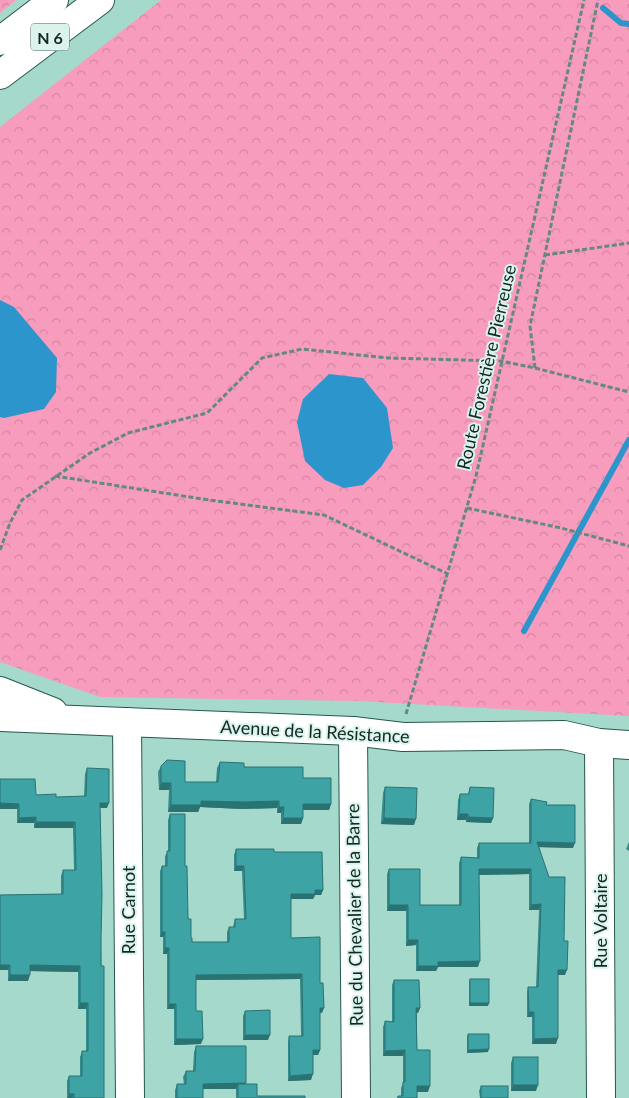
<svg xmlns="http://www.w3.org/2000/svg" width="629" height="1098" font-family="Lato,sans-serif">
  <style>
    .forest { fill: url(#forest-crowns) }
    .water { fill: #2c95cb }
    .lines { fill: none; stroke-linecap: round; stroke-linejoin: round }
    .stream { stroke: #2c95cb; stroke-width: 6 }
    .minor-casing { stroke: #26584d; stroke-width: 30 }
    .major-casing { stroke: #26584d; stroke-width: 30 }
    .path { stroke: #638980; stroke-width: 3; stroke-dasharray: 5 2.5; stroke-linecap: butt }
    .minor { stroke: #fff; stroke-width: 28 }
    .major { stroke: #fff; stroke-width: 28 }
    .wall { fill: #348c8d }
    .shaded-wall { fill: #2b7273 }
    .building { fill: #3da3a4; stroke: #2b7273 }
    .labels { text-anchor: middle; dominant-baseline: central; stroke-width: 4; stroke-linejoin: round; paint-order: stroke }
    .shield { fill: #daf4ed; stroke: #4f6560; stroke-width: 1 }
    .shield-label { font-size: 16px; font-weight: bold; fill: #132823 }
    .street-label { font-size: 18px; fill: #132823; stroke: #daf4ed }
  </style>
  <defs>
    <pattern id="forest-crowns" width="20" height="18" patternUnits="userSpaceOnUse" patternTransform="scale(1.25)"><rect width="20" height="18" fill="#f89cbd"/><path d="M2 6a3 3 0 1 1 6 0M12 15a3 3 0 1 1 6 0" fill="none" stroke="#d486a2"/></pattern>
  </defs>
  <rect width="100%" height="100%" fill="#a5d9cb"/>
  <g class="forest">
    <path d="M0,0H16L0,13Z"/>
    <path d="M161,0H629V716L358,701L100,697L0,662V127Z"/>
  </g>
  <g class="water">
    <path d="M0,300L14,307L57,358L56,392L44,409L4,418L0,417Z"/>
    <path d="M329,374L363,378L387,408L393,448L381,467L363,485L344,488L325,480L305,461L297,422L303,399Z"/>
  </g>
  <g class="lines">
    <g class="stream">
      <path d="M603,8L621,23L629,24"/>
      <path d="M524,631L629,440"/>
    </g>
    <g class="minor-casing">
      <g id="minor">
        <path d="M127,722L130,1098"/>
        <path d="M353,731L356,1098"/>
        <path d="M599,743L601,1098"/>
      </g>
    </g>
    <g class="major-casing">
      <g id="major">
        <path d="M0,41L54,0"/>
        <path d="M0,75L100,0"/>
        <path d="M0,691L53,712"/>
        <path d="M0,717L353,731L403,737L564,735L599,743L629,745"/>
      </g>
    </g>
    <g class="path">
      <path d="M545,255L629,243"/>
      <path d="M535,368L530,326L598,0"/>
      <path d="M55,476L209,500L324,515L448,574"/>
      <path d="M467,508L561,528L629,546"/>
      <path d="M0,550L10,523L22,500L90,453L128,433L207,413L262,358L302,349L388,358L501,361L535,368L629,392"/>
      <path d="M406,714L476,476L584,0"/>
    </g>
    <use href="#minor" class="minor"/>
    <use href="#major" class="major"/>
  </g>
  <g class="wall">
    <path d="M220,762L303,778L331,804L329,810H303V818L301,824H281V813H277V808L242,809L200,807L198,812H168L169,790H159L158,772L161,766L185,782H216L217,768Z"/>
    <path d="M87,768L107,808H100L101,940L104,1098H67V1081L69,1076H80V1057L82,1051H86V1009H78V972L30,971L28,981H8V970H0V895L61,894V876L63,870H74L73,828H34V823H17V809H0V779L36,795L56,797H84L85,774Z"/>
    <path d="M385,787L414,825L381,824L383,793Z"/>
    <path d="M470,787L493,818L491,823L466,822V820H457L458,800L460,794H468Z"/>
    <path d="M531,799L546,805L573,848L539,847L564,941L565,975H558L556,1044H532V1017H527V992L528,987H536L539,910H529V874L479,875L478,967H438L436,971H416V945L406,946V911H387V874L389,869L420,905H459V863L461,857L477,858V848L479,843H529V804Z"/>
    <path d="M170,814L185,866L188,919L191,938L192,942H227V932L229,927H233L235,919H244L242,871H234V855L236,849L274,852L323,890L321,895H315L313,899H291V938L320,983L322,1013H320V1050L318,1055H313L311,1080L288,1081V1042L289,1036H301L300,979L196,980V1011L201,1044L174,1045V1009H167V954H163V937H160V871L162,866H165V856L168,851V820Z"/>
    <path d="M629,842V851L626,849Z"/>
    <path d="M470,979L488,1006H469V982Z"/>
    <path d="M394,980L420,1008L418,1013H417V1050L428,1092H417V1098H397L398,1096H401V1088L403,1083V1056H383V1027L385,1021L392,1022V985Z"/>
    <path d="M245,1011L268,1040H243V1016Z"/>
    <path d="M468,1034L488,1052L467,1053V1037Z"/>
    <path d="M196,1046L245,1084L257,1096L305,1098H236V1089H203V1098H175V1090L177,1084H184L183,1077L186,1071H193L194,1052Z"/>
    <path d="M513,1057L536,1091H511V1063Z"/>
    <path d="M481,1086L508,1098H480L479,1091Z"/>
  </g>
  <g class="shaded-wall">
    <path d="M161,783H171L169,790H159Z"/>
    <path d="M201,801H279L277,808L242,809L200,807L198,812H168L171,805Z"/>
    <path d="M0,803L19,804L17,809H0Z"/>
    <path d="M100,803H109L107,808H98Z"/>
    <path d="M303,804H331L329,810H301Z"/>
    <path d="M279,807H284L281,813H277Z"/>
    <path d="M459,814H468L466,820H457Z"/>
    <path d="M36,817L34,823H17L19,818Z"/>
    <path d="M468,817L493,818L491,823L466,822Z"/>
    <path d="M283,818H303L301,824H281Z"/>
    <path d="M384,818L416,819L414,825L381,824Z"/>
    <path d="M36,822H75L73,828H34Z"/>
    <path d="M537,842L575,843L573,848L535,847Z"/>
    <path d="M236,866H244L242,871H234Z"/>
    <path d="M479,869H531L529,874L477,875Z"/>
    <path d="M315,890H323L321,895H315L313,899H289L291,894Z"/>
    <path d="M541,904L539,910H529L531,905Z"/>
    <path d="M389,905H408L406,911H387Z"/>
    <path d="M162,932H165L163,937H160Z"/>
    <path d="M408,940H418L416,945L406,946Z"/>
    <path d="M165,948H169L167,954H163Z"/>
    <path d="M480,961L478,967H438L436,971H416L418,966L438,962Z"/>
    <path d="M0,965H10L8,970H0Z"/>
    <path d="M30,965L80,966L78,972L28,971Z"/>
    <path d="M558,970H567L565,975H556Z"/>
    <path d="M302,974L300,979L194,980L196,975Z"/>
    <path d="M10,975H30L28,981H8Z"/>
    <path d="M80,1003H88L86,1009H78Z"/>
    <path d="M470,1003H489L488,1006H469Z"/>
    <path d="M169,1004H176L174,1009H167Z"/>
    <path d="M320,1008H324L322,1013H318Z"/>
    <path d="M416,1008H420L418,1013H414Z"/>
    <path d="M529,1012H534L532,1017H527Z"/>
    <path d="M245,1035H270L268,1040H243Z"/>
    <path d="M558,1038L556,1044H532L534,1039Z"/>
    <path d="M176,1039H203L201,1044L174,1045Z"/>
    <path d="M489,1049L488,1052L467,1053L468,1050Z"/>
    <path d="M313,1050H320L318,1055H311Z"/>
    <path d="M405,1050L403,1056H383L385,1051Z"/>
    <path d="M313,1074L311,1080L288,1081L290,1076Z"/>
    <path d="M246,1083L244,1089L238,1084L236,1089H201L203,1084Z"/>
    <path d="M513,1085H538L536,1091H511Z"/>
    <path d="M417,1086H430L428,1092H415Z"/>
    <path d="M69,1094H74L72,1098H68Z"/>
  </g>
  <g class="building">
    <path d="M167,760L185,761V782H218L220,762L244,763V767H303V778H331V804H303V818H283L284,807H279V801L244,802L201,801V805H171V783H161V766Z"/>
    <path d="M87,768L109,769V803H100L102,894L101,940V966H104V1098H74V1094H69V1076H82V1051H88V1003H80V966L30,965V975H10V965H0V895L63,894V870H76L75,822H36V817L19,818V804L0,803V779H35L36,795L56,794V797L86,796Z"/>
    <path d="M385,787L417,788L416,819L384,818Z"/>
    <path d="M470,787L494,788L493,818L468,817V814H459L460,794H469Z"/>
    <path d="M531,799L547,802L546,805H575V843L537,842L549,877H565L564,941H568L567,970H558V1038L534,1039V1012H529L528,987H538L541,904L531,905V869H479L480,961L438,962V966H418V940H408V905H389V869H420V905H461V857L479,858V843H531Z"/>
    <path d="M170,814H185V866H187L188,919H191V938H192V942H229V927H235V919H246L244,866H236V849H274V852H322L323,890H315V894H291V938L320,937V983H323L324,1008H320V1050H313V1074L290,1076L289,1036H303L302,974L196,975V1011H202L203,1039H176V1004H169V948H165V932H162V866H167V851H170Z"/>
    <rect x="470" y="979" width="19" height="24"/>
    <path d="M394,980H419L420,1008H416L417,1050H430V1086H417V1098H398V1096H403V1082H405V1050L385,1051V1021L394,1022Z"/>
    <path d="M270,1010V1035H245V1011Z"/>
    <path d="M468,1034H489V1049L468,1050Z"/>
    <path d="M196,1046H246V1083L203,1084V1098H177V1084H186V1071H195Z"/>
    <rect x="513" y="1057" width="25" height="28"/>
    <path d="M238,1084H257V1096H305V1098H238Z"/>
    <rect x="481" y="1086" width="27" height="12"/>
  </g>
  <g class="labels">
    <rect class="shield" x="31" y="23.5" width="38" height="27" rx="4"/>
    <g class="shield-label">
      <text x="50" y="37">N 6</text>
    </g>
    <g class="street-label">
      <text transform="translate(486 367) rotate(-77)">Route Forestière Pierreuse</text>
      <text transform="translate(315 731) rotate(3)">Avenue de la Résistance</text>
      <text transform="translate(128 910) rotate(-90)">Rue Carnot</text>
      <text transform="translate(354 915) rotate(-91)">Rue du Chevalier de la Barre</text>
      <text transform="translate(600 921) rotate(-90)">Rue Voltaire</text>
    </g>
  </g>
</svg>
